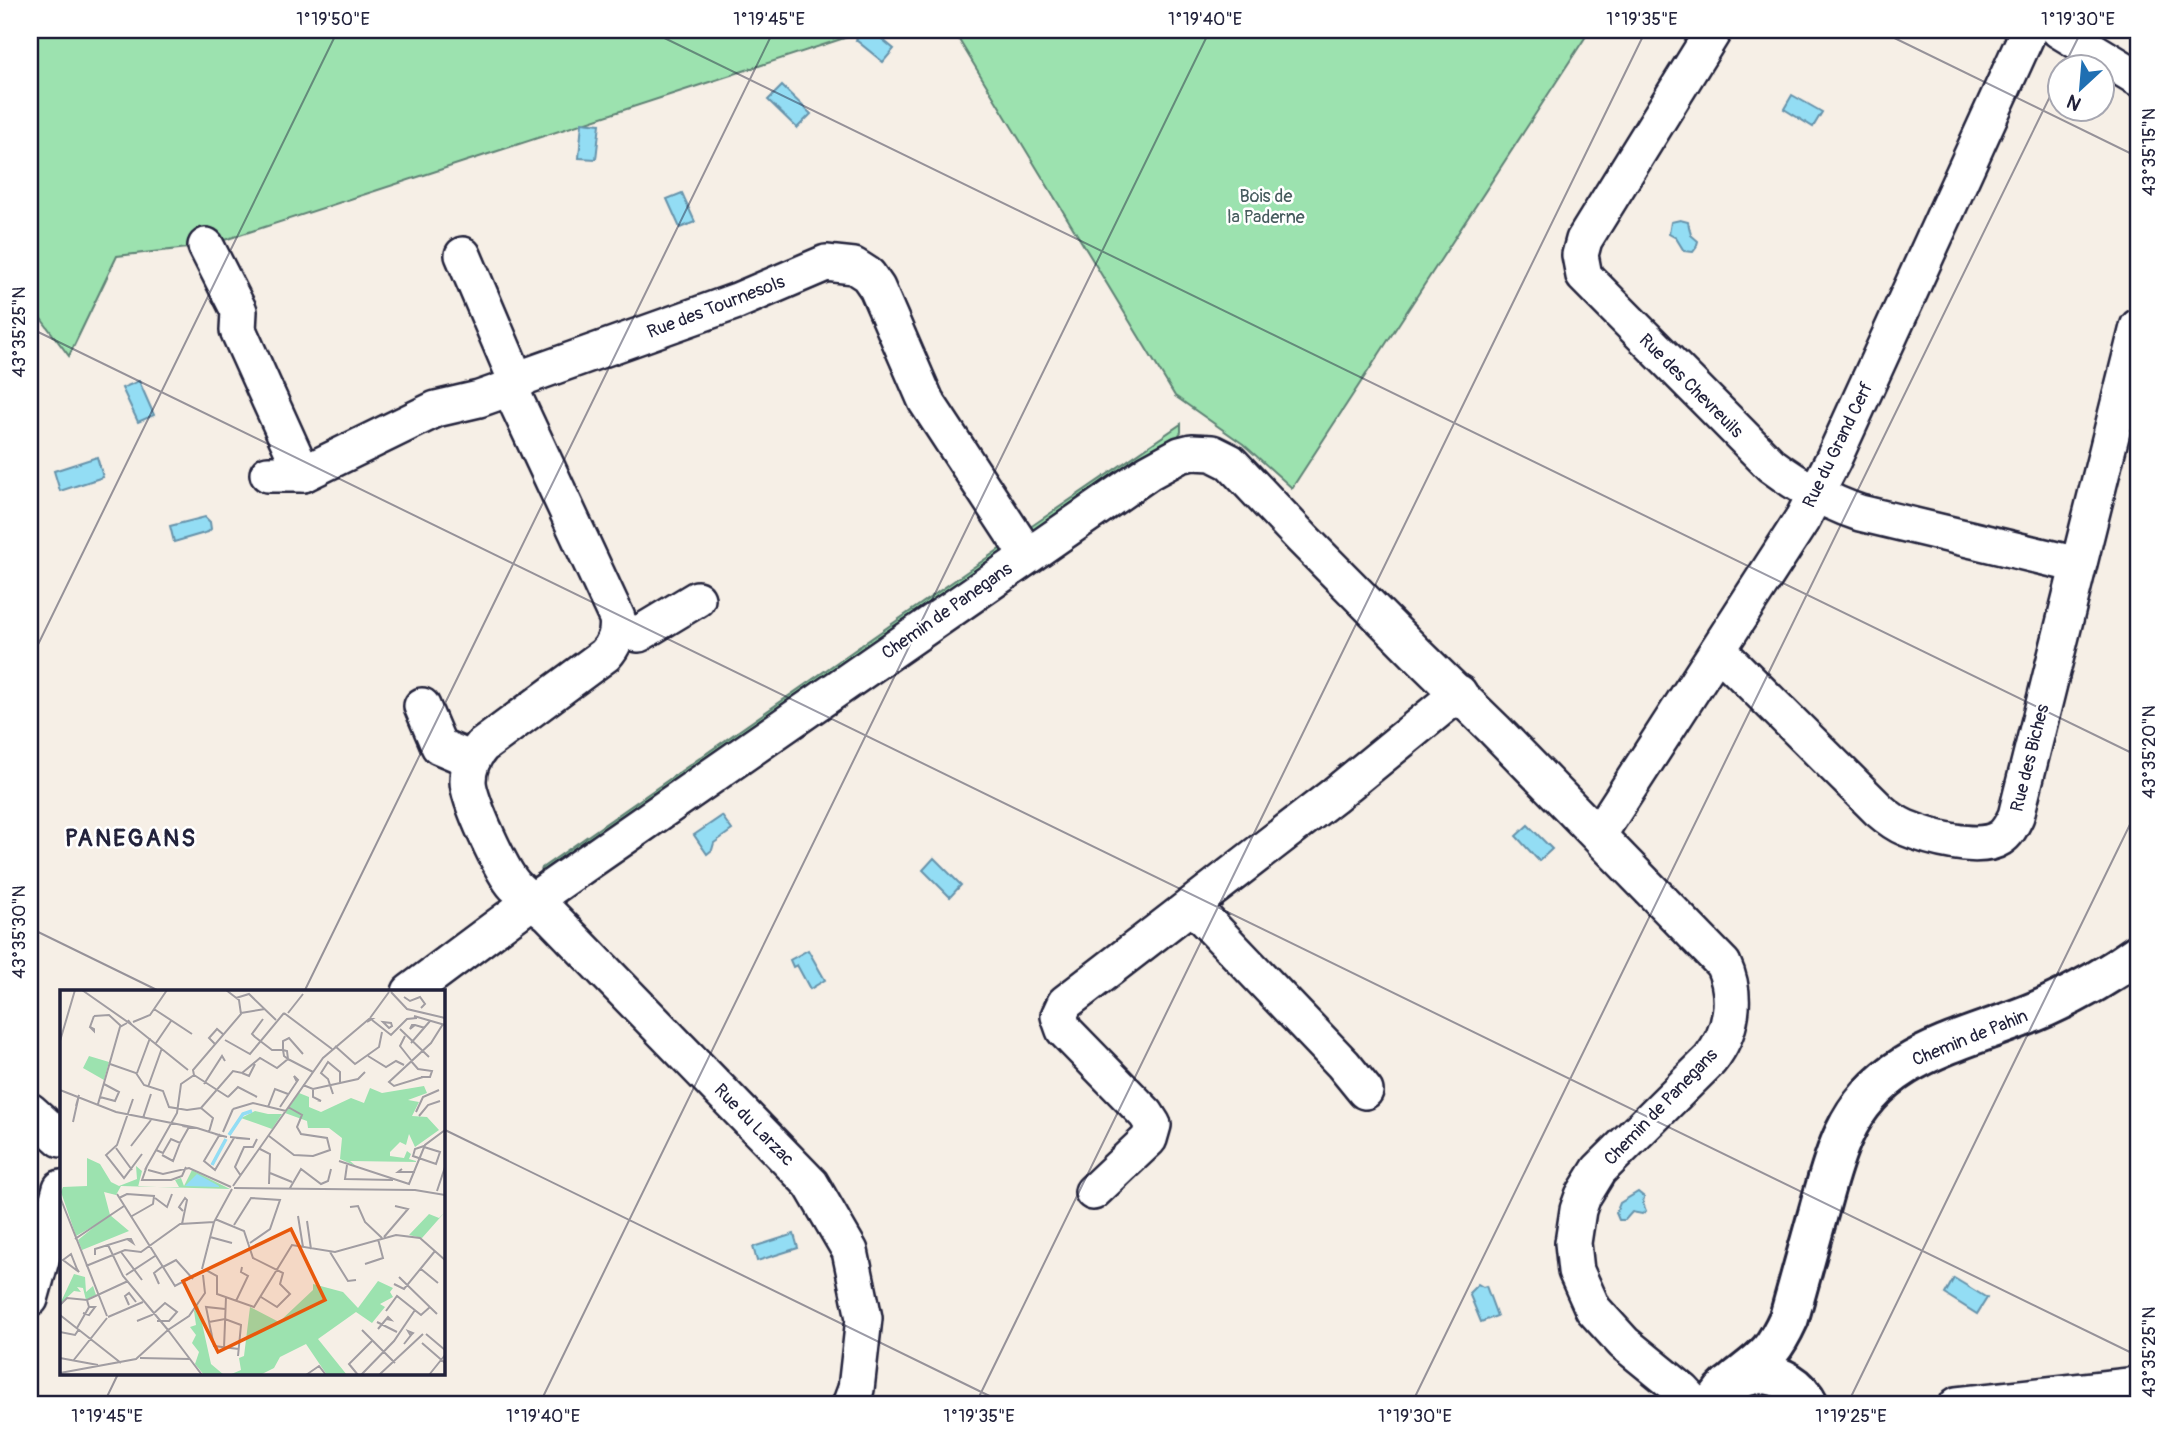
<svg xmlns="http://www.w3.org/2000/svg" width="2168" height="1435" font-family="Pangolin,sans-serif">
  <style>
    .green { fill: #9ce2af; stroke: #5f8275; stroke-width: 2 }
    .water { fill: #93ddf4; stroke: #6692aa; stroke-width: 2 }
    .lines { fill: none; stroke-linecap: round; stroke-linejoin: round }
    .minor-casing { stroke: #22223b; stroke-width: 40 }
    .major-casing { stroke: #22223b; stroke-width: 44 }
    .minor { stroke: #fff; stroke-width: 35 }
    .major { stroke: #fff; stroke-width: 38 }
    .ticks { fill: none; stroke: #22223b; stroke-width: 2; stroke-opacity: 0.45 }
    .labels { text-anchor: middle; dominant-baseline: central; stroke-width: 5; stroke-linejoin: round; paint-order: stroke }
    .park-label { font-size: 18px; fill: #475c5e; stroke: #fff }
    .street-label { font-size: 18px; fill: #22223b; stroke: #fff }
    .district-label { font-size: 24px; font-weight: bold; letter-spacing: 2px; fill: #22223b; stroke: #fff }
    .inset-river { fill: none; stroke: #93ddf4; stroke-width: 3.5 }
    .inset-road { fill: none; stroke: #a19da2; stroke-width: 2 }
    .view { fill: #e8590c; fill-opacity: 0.15; stroke: #e8590c; stroke-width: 3.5 }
    .inset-edge { fill: none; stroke: #22223b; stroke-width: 3.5 }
    .neatline { fill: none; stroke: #22223b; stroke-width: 2.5 }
    .ticks-label { font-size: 18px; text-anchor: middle; fill: #22223b }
  </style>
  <rect width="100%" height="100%" fill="#f6efe6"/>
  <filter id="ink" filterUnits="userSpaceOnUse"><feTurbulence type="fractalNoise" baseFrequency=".0143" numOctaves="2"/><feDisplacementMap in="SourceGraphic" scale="14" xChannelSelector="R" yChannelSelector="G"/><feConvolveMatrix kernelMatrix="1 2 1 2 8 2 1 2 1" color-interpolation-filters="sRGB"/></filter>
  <g filter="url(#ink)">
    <g class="green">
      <path d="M30,30H869L206,246L117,256L69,356L30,304Z"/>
      <path d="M953,30H1590L1292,488L1243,444L1175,396Z"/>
      <path d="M1181,424V432L1175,440L1039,533L1026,530Z"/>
      <path d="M1004,546L1000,556L540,874L542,868Z"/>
    </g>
    <g class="water">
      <path d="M864,30H871L894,49L883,62L856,40Z"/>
      <path d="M782,86L811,114L797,128L768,100Z"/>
      <path d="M1792,95L1822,112L1813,127L1784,109Z"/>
      <path d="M582,122L600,124L596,159L579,158Z"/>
      <path d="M682,193L695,222L680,228L667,199Z"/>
      <path d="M1680,220L1688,222L1691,235L1698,241L1696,248L1693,252L1684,251L1676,238L1669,234L1671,222Z"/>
      <path d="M139,381L154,415L138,422L122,388Z"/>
      <path d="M97,457L103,477L60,491L54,471Z"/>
      <path d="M205,517L210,522L211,529L208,532L174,542L170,526Z"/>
      <path d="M722,816L732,830L714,843L712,850L707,854L694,835Z"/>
      <path d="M1528,825L1552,849L1539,861L1516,836Z"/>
      <path d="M934,858L961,885L950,897L923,870Z"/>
      <path d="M808,950L825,980L810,989L797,965L793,967L790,960Z"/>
      <path d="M1638,1192L1644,1197L1643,1203L1646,1211L1642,1214L1632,1212L1625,1220H1619L1616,1213L1620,1203Z"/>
      <path d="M794,1234L798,1248L757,1261L753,1247Z"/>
      <path d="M1954,1278L1987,1298L1977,1314L1945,1294Z"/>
      <path d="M1478,1284L1483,1287L1486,1286L1497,1316L1481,1322L1469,1293Z"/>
    </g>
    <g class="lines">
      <g class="minor-casing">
        <g id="minor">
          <path d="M1714,30L1584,240L1580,255L1584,276L1771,465C1799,486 1827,502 1860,513L2078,565"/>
          <path d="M2059,30L2138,78"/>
          <path d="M206,246L239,311L238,330L303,474"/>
          <path d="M463,255L517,382"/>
          <path d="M268,474H303L436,409L479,399L510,388"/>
          <path d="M618,630L639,634L697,599"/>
          <path d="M1718,650L1879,810C1887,817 1896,824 1906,828C1928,837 1979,852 2000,838C2008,833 2012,824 2016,816L2138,327"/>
          <path d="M422,706L439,746L472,760"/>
          <path d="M1597,832L1604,826L1803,518L1833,460L2029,30"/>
          <path d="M1192,906L1343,1064L1365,1091"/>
          <path d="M410,992L532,901L1149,472L1180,455L1192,452L1212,453L1230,462L1303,539L1417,654L1495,730L1723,964C1738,997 1732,1032 1710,1060L1599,1170L1583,1196L1578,1210L1573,1243L1576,1271L1593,1309L1624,1343L1683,1391L1696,1405"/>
          <path d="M30,1111L61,1139"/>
          <path d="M1093,1192L1149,1139L1153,1125L1146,1114L1064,1030L1059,1016L1065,1003L1333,796L1459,693"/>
          <path d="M30,1299L61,1188"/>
          <path d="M850,1405L856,1389L864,1318L850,1251L811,1184L549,914C537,905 525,896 515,886C502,872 468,800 468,781C468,768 473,756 482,746L605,655C615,644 619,633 617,618L510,388L527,376L737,301L826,263L854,266L868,275L877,288L926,401L1027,555"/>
          <path d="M1957,1405L2138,1385"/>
        </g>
      </g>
      <g class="major-casing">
        <g id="major">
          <path d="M1737,1379C1765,1357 1773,1353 1789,1318C1799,1282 1809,1246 1819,1210C1826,1185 1833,1157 1844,1134C1883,1049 1969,1042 2046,1007C2079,992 2109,975 2138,954"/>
          <path d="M1714,1405C1733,1364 1789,1364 1809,1405"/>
        </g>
      </g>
      <use href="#minor" class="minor"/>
      <use href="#major" class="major"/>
    </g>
  </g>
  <path class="ticks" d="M648,30L2138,756M1878,30L2138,157M2064,66L2082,30M30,328L2138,1356M30,661L338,30M30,928L161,992M304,992L774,30M443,1129L1008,1405M103,1405L118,1374M539,1405L1210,30M975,1405L1646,30M1411,1405L2060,76M1847,1405L2138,808"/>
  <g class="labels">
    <g class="park-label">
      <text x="1266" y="196">Bois de<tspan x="1266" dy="21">la Paderne</tspan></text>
    </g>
    <g class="street-label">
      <text transform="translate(716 307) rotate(-21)">Rue des Tournesols</text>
      <text transform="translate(1691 386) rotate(45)">Rue des Chevreuils</text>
      <text transform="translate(1838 445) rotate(-64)">Rue du Grand Cerf</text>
      <text transform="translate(947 611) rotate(-35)">Chemin de Panegans</text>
      <text transform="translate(2030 758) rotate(-76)">Rue des Biches</text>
      <text transform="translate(1970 1038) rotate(-22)">Chemin de Pahin</text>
      <text transform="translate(1661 1107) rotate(-46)">Chemin de Panegans</text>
      <text transform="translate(754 1125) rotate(46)">Rue du Larzac</text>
    </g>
    <g class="district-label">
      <text x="131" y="838">PANEGANS</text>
    </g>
  </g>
  <g transform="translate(60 990)">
    <rect width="385" height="385" fill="#f6efe6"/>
    <path d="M29,66L49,72L44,90L23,78ZM364,96L367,103L348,110L359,112L352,126L367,127L379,140L355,157L349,144L346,155L340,152L330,162V166L344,168L347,161L351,164L349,169L356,171V172L290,171L296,176L280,169L282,148L269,138H248L247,131L225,123L239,103L249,107V117L261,122L291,108L304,113L310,98L322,103ZM195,121L208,124H222L212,139L181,128ZM27,168L40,174L51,192L59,196L77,189L76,176L82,181L78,197H119L115,190L121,188L124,196L132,180L170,199L61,196L56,205L44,202L50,225L69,241L22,260L18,250L39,233L16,246L1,202L3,197L27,196ZM385,222L362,248L349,245L369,224L379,228ZM14,284L25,287L26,302L33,296L36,305L26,310L23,298L17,297L21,302L14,301L0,314ZM318,291L333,298L330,302L333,307L320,314L325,317L312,333L296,322L258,349L287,385H267L246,354L220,367L214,378L200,385H169L181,380L179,368L184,366L190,317L219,332L253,300V294L283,302L298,318ZM138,315L151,374L164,385H144L135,374L139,362L132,353L136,345L130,337L136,335L134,321Z" fill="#9ce2af"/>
    <path d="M137,184L159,196V197L125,196Z" fill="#93ddf4"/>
    <path class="inset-river" d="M169,145L183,124L192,121M152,175L166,149"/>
    <path class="inset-road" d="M22,0L72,35L68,30M331,2L347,19L385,28M344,7L350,11L360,7L365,14L361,18M176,8L189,4L216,30M94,19L132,44M181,23L205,19M224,23L272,59M228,23L243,4M34,26L49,25L61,36M354,26L385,35M310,28L329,2M312,30L331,45L347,29L357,28M73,32L90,25L107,0M323,32L331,33L332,36L329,38ZM72,35L128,80M355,35L350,39L352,35H355L365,38M30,37L34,41V39L30,37L34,26M340,39L369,67M345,46L340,56L351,70M195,47L212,60H223M195,47L192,44L203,29M165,50L190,64L224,23M0,51L15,0M96,53L111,31M351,53L370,31M155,54L149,48L157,39L164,45M275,56L295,74L319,57L322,42M223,60V51L229,48L243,64M223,60L227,61L228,69L224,66ZM308,66L326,77L336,71L344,75M351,71L358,79L372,81L370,87H361M50,74L76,83L84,95L103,101L109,117L127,120L141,118L173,81L182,83L200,68L217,78L228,69L253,82M77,83L90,48M182,83L189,86L195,74M134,85L168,107M363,87L334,96L329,92L371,53L383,34M385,92V115M144,94L162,66L165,71M243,95L253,99L298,89L305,82M88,97L102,58M253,99V107L261,111L257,110M0,100L56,122L137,138L122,136M273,104L268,89L261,83L268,72L280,82V92M40,107L55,111L59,102L44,94M168,107L178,97L197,107M73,109L57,155L46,165L64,188L82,164M38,114L60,37L67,33M208,117L215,99L228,104M220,117L238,90L234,86L237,92M141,118L153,128L149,142M173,119L193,113L226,121M356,122L363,107L379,100M359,126L368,115L380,111M83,128L91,104M13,132L19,105L16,116M137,138L159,145L167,147L155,144M163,142L173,119M160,144L144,171L155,180L174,148M209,146L234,165L253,166L270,160L267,148L241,144L237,137L242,125L228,117M170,147L190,149L176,148M71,156L91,130M364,157L380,162L376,174L353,166L355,159L364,156M56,158L72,180M200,159L210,164L209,194M96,160L103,163L111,149L120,153L129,137M102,165L113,171L120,153M279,171L349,194L365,155L385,140M287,175L285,189L333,190M87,176L117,123L121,94L134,85L133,80L181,24L179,10L166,0M342,179L338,182H355M85,180L87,176L82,190H111L122,186L126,177M88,180L103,184L129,178L171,197M210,183L232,192M181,186L175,177L184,157H193L197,149M173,196L263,68L309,29H312L307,32M174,198L355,200L385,205M230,198L241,179L261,194L268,191L271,179M377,201L385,177M57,204L115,296L141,282M0,207L47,326M59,208L67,204L94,206L93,214L72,226M95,208L107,217L112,204M290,217L298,216L305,232L322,248M238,226L243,257M155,229L184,241L193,268L223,283L220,294L230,304L217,317L201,307M247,231L251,259M122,234L127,210L125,208L119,217L123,221M174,235L191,208L220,210L210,239L190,253M150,247L172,253M324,247L348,219L335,216M15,249L64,216M61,262L82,290M270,262L288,291L296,290M11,264L17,279L19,282L3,270ZM35,265V259L67,249L73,253L71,249H67M305,274L323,268L318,249M26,276L65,260L81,262L120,234L154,232M103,277L116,270L133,289M142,279L154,232L172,199M361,279L378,293M146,280L157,286V304L194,317L232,255L275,262L336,245L360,248L385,270M66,285L95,266M339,287L377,324M99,294L94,283L103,276M334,294L344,299L375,261M176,311L188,286L181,282L182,277M0,315L7,308L27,310L68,291M69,315L65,306L69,303L76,312M165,319L146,317L154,356L179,359M326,321L337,306L361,325L370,317M23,323L29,325L35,317H29M0,325L61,373M48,327L83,312M77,331L92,325L105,313L117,322L109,331H97M149,332L165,329L181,335L178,366M317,332L337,342M17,338L29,317L27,310M318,339L328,327L331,330L327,329M302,340L335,373M0,342L15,345L19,339M366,344L385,360M362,353L385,373M344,354L352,344L353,343L348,341L351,346M164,358L166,307M0,368L38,375M80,368L130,369M13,371L47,328M0,383L76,369L108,340L63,286L48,255M142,385L108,340L129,326L145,303L143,285M246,385L259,376L266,385M298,385L289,374L313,350M301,385L334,351L355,320M319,385L363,344M369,385L385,365"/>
    <path class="view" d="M231,239L265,310L158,362L123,291Z"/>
    <rect width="385" height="385" class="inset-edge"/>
  </g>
  <rect width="2168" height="1435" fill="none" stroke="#fff" stroke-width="77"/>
  <g transform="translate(2081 88) rotate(206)"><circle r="33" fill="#ffffff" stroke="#a7a7b1" stroke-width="2"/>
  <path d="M0-5L12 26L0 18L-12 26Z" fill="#1f6fb2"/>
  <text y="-10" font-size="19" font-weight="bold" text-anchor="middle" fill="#22223b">N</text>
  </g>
  <rect x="38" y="38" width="2092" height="1358" class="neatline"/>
  <g class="ticks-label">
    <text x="333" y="25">1°19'50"E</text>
    <text x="769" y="25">1°19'45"E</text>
    <text x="1205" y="25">1°19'40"E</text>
    <text x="1642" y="25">1°19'35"E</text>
    <text x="2078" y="25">1°19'30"E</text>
    <text transform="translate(2149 152) rotate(-90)" y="6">43°35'15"N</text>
    <text transform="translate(19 332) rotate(-90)" y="6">43°35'25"N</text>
    <text transform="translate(2149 752) rotate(-90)" y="6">43°35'20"N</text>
    <text transform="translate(19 932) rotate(-90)" y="6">43°35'30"N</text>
    <text transform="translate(2149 1352) rotate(-90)" y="6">43°35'25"N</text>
    <text x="107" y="1422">1°19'45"E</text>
    <text x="543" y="1422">1°19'40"E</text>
    <text x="979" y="1422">1°19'35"E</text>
    <text x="1415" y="1422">1°19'30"E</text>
    <text x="1851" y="1422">1°19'25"E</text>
  </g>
</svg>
